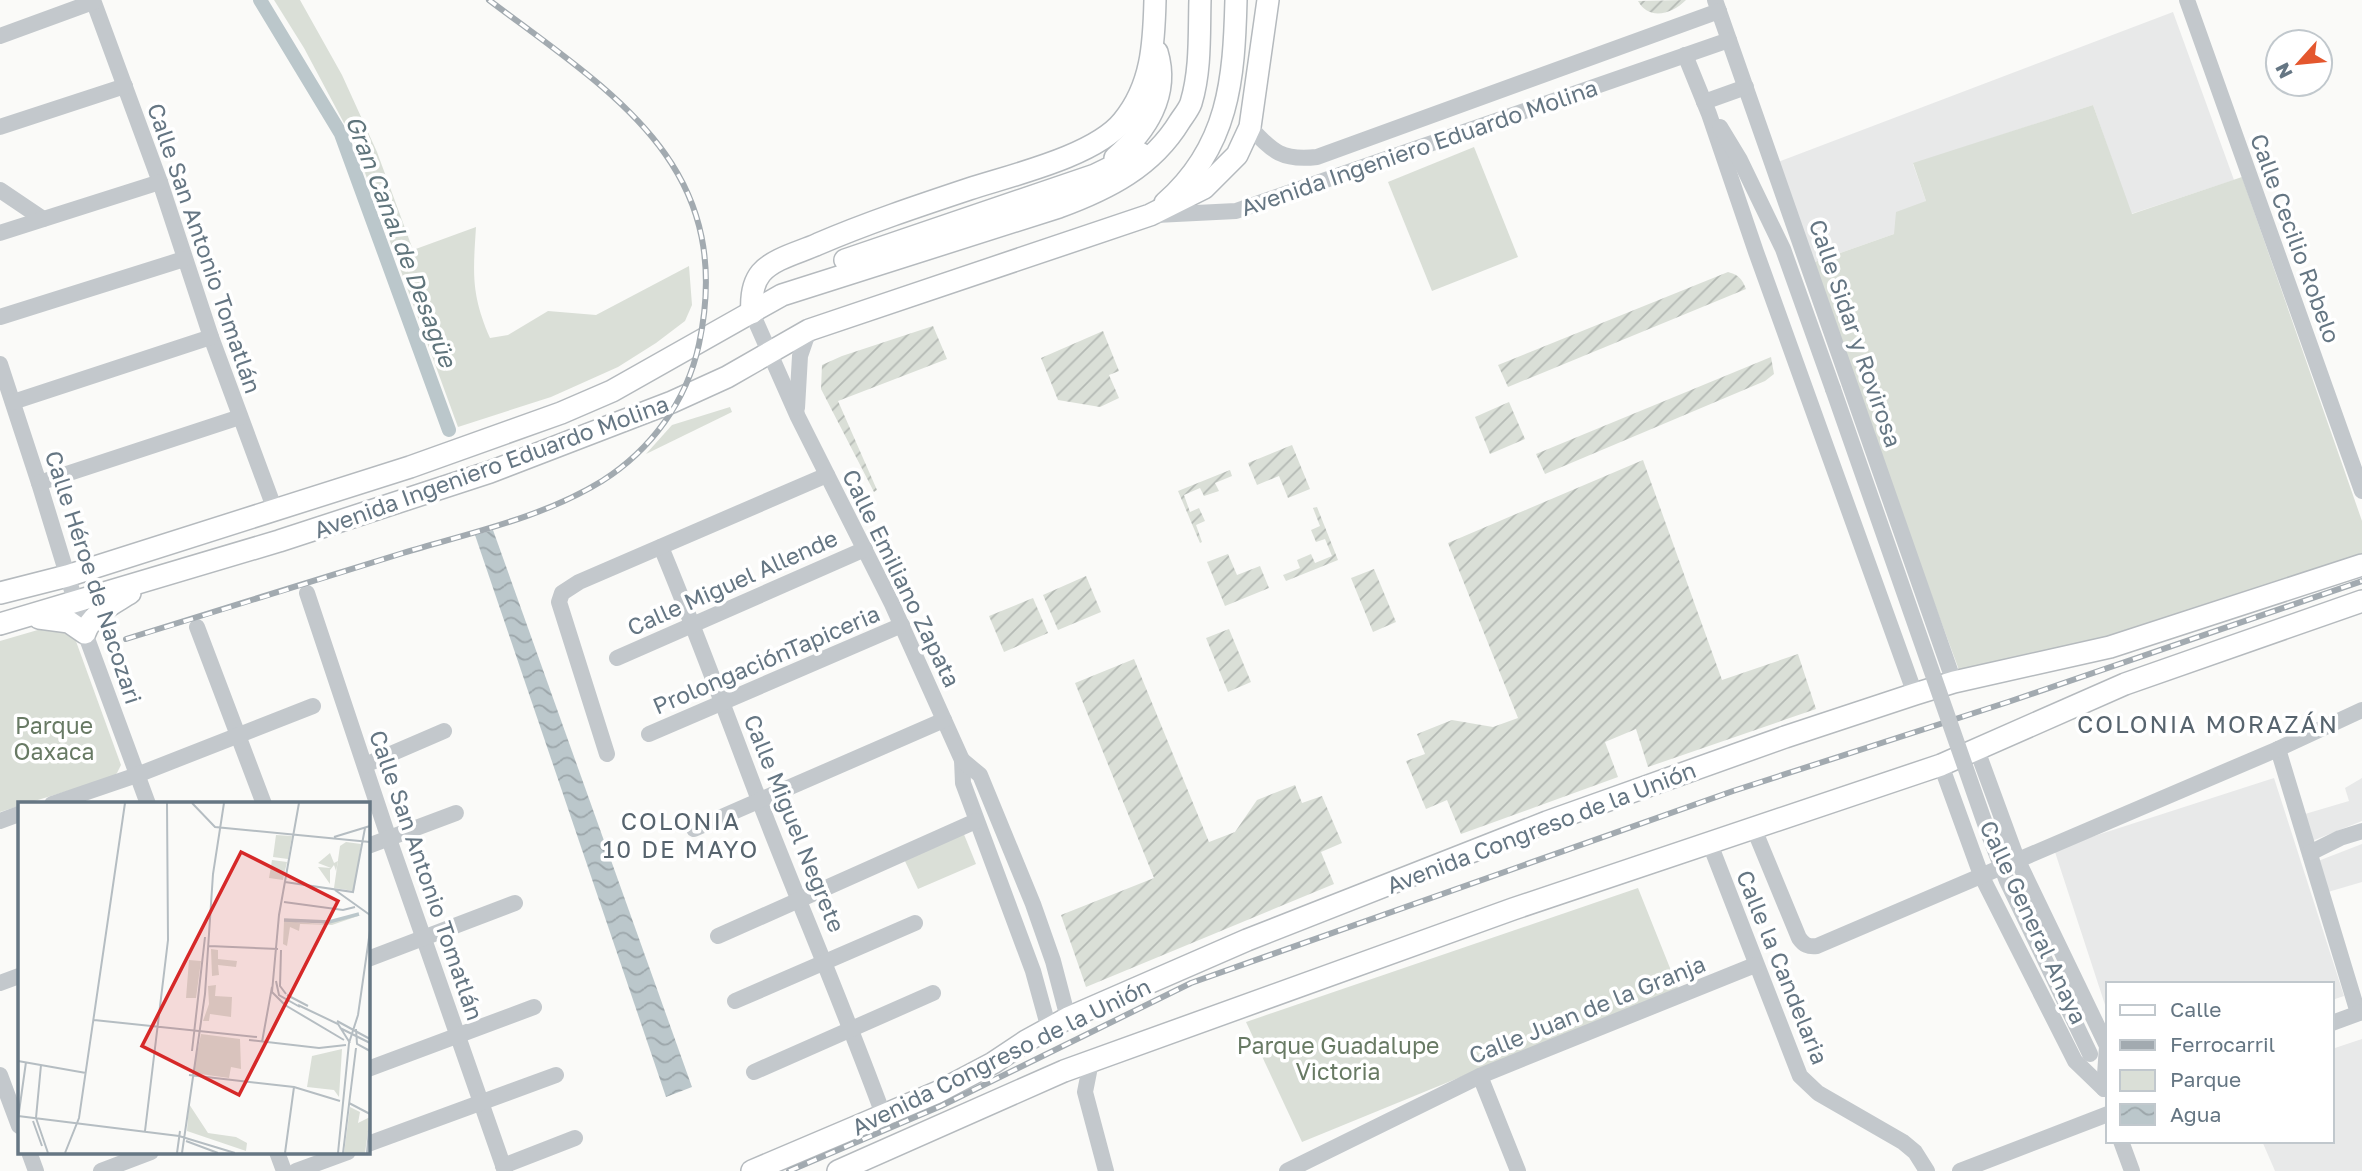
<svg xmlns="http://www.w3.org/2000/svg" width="2362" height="1171" font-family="'Golos Text',sans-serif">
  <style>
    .built { fill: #e8e9e9 }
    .green { fill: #dadfd7 }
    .garden { fill: url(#garden-furrows) }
    .water { fill: url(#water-waves) }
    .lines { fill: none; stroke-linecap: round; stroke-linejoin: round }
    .canal { stroke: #bbc7cb; stroke-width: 14 }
    .major-casing { stroke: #b5babe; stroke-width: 24 }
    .minor { stroke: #c3c8cc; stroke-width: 16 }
    .major { stroke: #fff; stroke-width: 21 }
    .rail-casing { stroke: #a2aab0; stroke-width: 6 }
    .rail { stroke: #fff; stroke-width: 3.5; stroke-dasharray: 10; stroke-linecap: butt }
    .minor-bridge { stroke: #c3c8cc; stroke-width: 16 }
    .labels { text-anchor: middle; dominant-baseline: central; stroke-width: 7; stroke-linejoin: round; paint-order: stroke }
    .street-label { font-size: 23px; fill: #657683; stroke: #fff }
    .park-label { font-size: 23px; fill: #687a64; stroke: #fff }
    .water-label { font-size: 24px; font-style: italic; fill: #60757c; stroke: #fff }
    .neighbourhood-label { font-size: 24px; letter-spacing: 2px; fill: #57646e; stroke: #fff }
    .inset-river { fill: none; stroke: #bbc7cb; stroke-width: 3.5 }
    .inset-road { fill: none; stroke: #b5bdc2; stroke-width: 2 }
    .view { fill: #d62828; fill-opacity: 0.15; stroke: #d62828; stroke-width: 3.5 }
    .inset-edge { fill: none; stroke: #657683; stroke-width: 3.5 }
  </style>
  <defs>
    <pattern id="garden-furrows" width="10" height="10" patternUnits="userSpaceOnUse" patternTransform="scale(1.75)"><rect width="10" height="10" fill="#dadfd7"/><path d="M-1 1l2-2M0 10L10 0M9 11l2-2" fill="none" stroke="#b4b9b4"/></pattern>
    <pattern id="water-waves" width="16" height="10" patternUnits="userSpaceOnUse" patternTransform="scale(1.75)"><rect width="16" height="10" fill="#bbc7cb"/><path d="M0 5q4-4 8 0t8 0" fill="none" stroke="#9ca6aa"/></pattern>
  </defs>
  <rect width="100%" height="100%" fill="#fafaf8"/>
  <g class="built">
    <path d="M2173,12L2234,180L2131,214L2093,105L1913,164L1926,201L1894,234L1809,264L1773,164Z"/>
    <path d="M2274,778L2344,996L2332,1000V984H2108V1014L2054,849Z"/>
    <path d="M2362,778V821L2312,841L2305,814L2349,801L2345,788Z"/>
    <path d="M2362,844V882L2328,892L2318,861Z"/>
    <path d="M2362,1039V1171H2275L2262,1141H2332V1049Z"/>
  </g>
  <g class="green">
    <path d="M274,0H300L342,75L377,152L413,250L476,227C473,274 471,294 490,338L508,335L548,311L596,315L689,266L692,305L685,321L656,343L618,367L551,397L458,427L353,140L304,48Z"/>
    <path d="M2093,105L2132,214L2242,177L2362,521V556L2147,633L1959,670L1809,264L1894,234L1896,212L1926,201L1913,163Z"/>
    <path d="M1474,147L1518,257L1432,291L1388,182Z"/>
    <path d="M730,407L732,412L646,454L672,425Z"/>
    <path d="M48,627L73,633L121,765L117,773L113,777L28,803L19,804V806L0,812V641Z"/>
    <path d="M963,832L976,864L918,889L904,859Z"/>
    <path d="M1638,888L1678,988L1302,1142L1246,1022Z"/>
  </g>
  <g class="garden">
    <path d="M1686,0C1672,14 1649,21 1638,1Z"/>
    <path d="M1728,272C1739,275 1742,279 1746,289L1508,387L1498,365Z"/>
    <path d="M933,326L947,359L838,401L877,490L874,492L821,389L822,365L842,356Z"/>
    <path d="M1103,331L1119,371L1109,375L1119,398L1100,407L1058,400L1041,358Z"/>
    <path d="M1771,357L1774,374L1765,381L1545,474L1536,454Z"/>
    <path d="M1509,402L1525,439L1490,454L1475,417Z"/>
    <path d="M1292,445L1310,489L1288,498L1279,476L1257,485L1248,463Z"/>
    <path d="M1643,460L1722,680L1798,654L1816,709L1648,767L1636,729L1605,742L1618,777L1461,834L1447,800L1426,809L1406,761L1425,754L1417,734L1452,720L1493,727L1518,718L1448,543Z"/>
    <path d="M1230,470L1232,476L1215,483L1219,491L1204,496L1200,488L1184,495L1190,512L1199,508L1205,521L1196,525L1202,542L1200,543L1178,491Z"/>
    <path d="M1317,507L1338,560L1286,581L1283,575L1300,568L1297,560L1311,554L1315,563L1332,556L1325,539L1316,542L1311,530L1320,526L1313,508Z"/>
    <path d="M1228,554L1237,575L1260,566L1269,588L1225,606L1207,562Z"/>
    <path d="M1374,569L1396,622L1373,632L1351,578Z"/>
    <path d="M1086,576L1101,612L1058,630L1043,595Z"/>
    <path d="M1033,598L1048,633L1004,652L989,616Z"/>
    <path d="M1229,629L1251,682L1228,692L1206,638Z"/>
    <path d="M1134,659L1209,842L1235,832L1257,800L1295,785L1302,803L1322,796L1342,843L1321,852L1334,884L1086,987L1061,915L1154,878L1075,683Z"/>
  </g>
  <path class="water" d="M493,530L692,1087L666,1097L475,535Z"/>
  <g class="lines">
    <path class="canal" d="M260,0L341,134L449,430"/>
    <g class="major-casing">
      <g id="major">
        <path d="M1115,158C1146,131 1170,95 1157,52"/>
        <path d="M1165,203C1229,147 1234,79 1236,0"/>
        <path d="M845,260L1095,175L1140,153"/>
        <path d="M752,313C751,300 752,284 761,273C774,258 801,252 818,244C867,223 918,206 969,189C1012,175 1095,156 1123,121C1152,86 1154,43 1155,0"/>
        <path d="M0,593L67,576L410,467L561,413L612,391L782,295L1059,207C1108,189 1152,167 1180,121C1184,115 1189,109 1191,103C1201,70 1199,34 1200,0"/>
        <path d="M39,618L69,622L85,633C92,613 113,604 130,593"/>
        <path d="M0,624L279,541L490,472L672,402L727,377L809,330L1150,215L1204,188L1237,155L1250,127L1268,0"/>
        <path d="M752,1171L938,1092L993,1063L1026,1041L1068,1018L1247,940L1547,822L1785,737L1915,694L1954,682L2110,647L2362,565"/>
        <path d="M838,1171L1064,1071L1513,909L1941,765L2125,684L2362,601"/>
      </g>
    </g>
    <g class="minor">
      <path d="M93,0L160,182L211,337L275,510"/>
      <path d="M1715,0L1954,682"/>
      <path d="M2187,0L2362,491"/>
      <path d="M0,36L93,2"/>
      <path d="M1685,55L1709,114L1756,252L1915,694"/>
      <path d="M1704,102L1746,87"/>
      <path d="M0,127L125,86"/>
      <path d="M1250,127C1272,152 1283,161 1317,157L1719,11"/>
      <path d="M1720,127L1740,160L1783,249L1833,389"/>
      <path d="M0,190L43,219"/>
      <path d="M1156,215L1236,211L1729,40"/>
      <path d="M0,233L160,182"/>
      <path d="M752,313L798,417L892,604L962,760L963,783L1033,971L1049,1029"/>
      <path d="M0,317L184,259"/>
      <path d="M0,364L39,483L85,633L148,804"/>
      <path d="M13,402L211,337"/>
      <path d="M797,408L800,356L809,330"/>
      <path d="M39,483L240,417"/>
      <path d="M661,547C696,631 727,716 759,800C800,906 845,1010 884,1117"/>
      <path d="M307,593L389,839L505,1171"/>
      <path d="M197,627L264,804"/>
      <path d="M617,658L865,549"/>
      <path d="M649,734L902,625"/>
      <path d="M2278,749L2358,1013"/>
      <path d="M1977,750L2017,859L2107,1046L2104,1089"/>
      <path d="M607,754L559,602L562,593L579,582L827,475"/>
      <path d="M962,760L980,775L1033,904L1053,961L1068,1018"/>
      <path d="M365,765L444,731"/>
      <path d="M1941,765L1981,875L2075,1061L2104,1089"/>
      <path d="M52,804L137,775L313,706"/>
      <path d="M0,821L19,814"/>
      <path d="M694,829L944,720"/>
      <path d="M1754,829L1799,938C1804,945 1808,947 1817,946L2278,749L2362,710"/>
      <path d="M1710,844L1800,1076L1818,1093L1903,1142L1915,1152L1927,1171"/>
      <path d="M368,846L456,813"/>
      <path d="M2310,853L2340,838L2362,831"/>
      <path d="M718,936L976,821"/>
      <path d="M368,959L515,903"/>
      <path d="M0,983L19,976"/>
      <path d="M735,1001L915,923"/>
      <path d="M2332,1023L2362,1012"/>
      <path d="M1091,1062L1085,1092L1106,1171"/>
      <path d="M368,1069L534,1007"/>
      <path d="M754,1072L933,993"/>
      <path d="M0,1075L19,1126"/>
      <path d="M1480,1076L1518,1171"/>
      <path d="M2121,1141L2132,1171"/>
      <path d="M368,1144L556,1075"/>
      <path d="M29,1152L36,1171"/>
      <path d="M277,1152L284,1171"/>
      <path d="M503,1166L575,1138"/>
      <path d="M101,1171L151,1152"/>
      <path d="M296,1171L348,1152"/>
      <path d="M1287,1171L1480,1076L1755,965"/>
      <path d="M1960,1171L2108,1114"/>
    </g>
    <use href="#major" class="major"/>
    <g class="rail-casing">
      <g id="rail">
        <path d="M126,639C219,611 311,582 403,553C469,533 542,518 602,481C651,450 687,401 699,344C737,165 612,93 489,0"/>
        <path d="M789,1171L941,1106L1191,983L1733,791L2008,702L2362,581"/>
      </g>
    </g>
    <use href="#rail" class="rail"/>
    <path class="minor-bridge" d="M1833,389L1988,832L2007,881L2090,1054"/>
  </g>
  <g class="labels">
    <g class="street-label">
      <text transform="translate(1419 147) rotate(-19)">Avenida Ingeniero Eduardo Molina</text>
      <text transform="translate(2296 238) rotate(70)">Calle Cecilio Robelo</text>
      <text transform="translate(205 248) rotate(71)">Calle San Antonio Tomatlán</text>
      <text transform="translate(1856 333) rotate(71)">Calle Sidar y Rovirosa</text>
      <text transform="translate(491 466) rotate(-20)">Avenida Ingeniero Eduardo Molina</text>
      <text transform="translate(94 577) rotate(72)">Calle Héroe de Nacozari</text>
      <text transform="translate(902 578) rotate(64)">Calle Emiliano Zapata</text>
      <text transform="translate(732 582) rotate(-24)">Calle Miguel Allende</text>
      <text transform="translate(766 659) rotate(-23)">ProlongaciónTapiceria</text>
      <text transform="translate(795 823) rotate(68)">Calle Miguel Negrete</text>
      <text transform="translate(1541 827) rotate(-21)">Avenida Congreso de la Unión</text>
      <text transform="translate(427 875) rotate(71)">Calle San Antonio Tomatlán</text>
      <text transform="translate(2034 922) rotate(65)">Calle General Anaya</text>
      <text transform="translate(1783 967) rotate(68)">Calle la Candelaria</text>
      <text transform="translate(1587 1009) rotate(-22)">Calle Juan de la Granja</text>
      <text transform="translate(1001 1056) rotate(-26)">Avenida Congreso de la Unión</text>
    </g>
    <g class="park-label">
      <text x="54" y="725">Parque<tspan x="54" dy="26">Oaxaca</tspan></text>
      <text x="1338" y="1045">Parque Guadalupe<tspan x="1338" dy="26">Victoria</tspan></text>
    </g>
    <g class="water-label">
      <text transform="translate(402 241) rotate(69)">Gran Canal de Desagüe</text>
    </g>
    <g class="neighbourhood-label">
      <text x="2208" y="723">COLONIA MORAZÁN</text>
      <text x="681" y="820">COLONIA<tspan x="681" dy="28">10 DE MAYO</tspan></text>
    </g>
  </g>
  <g transform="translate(18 802)">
    <rect width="352" height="352" fill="#fafaf8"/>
    <path d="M258,33L274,34L270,57L255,55ZM328,40L343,42L336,89L316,86L322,44ZM254,58L269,60L265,78L251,76ZM343,113L314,123L282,122L281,129L272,125L269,144L265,142L266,119L303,122ZM171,158L183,159L178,196H168ZM183,232L222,237L223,267L213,265L211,276L175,271ZM324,247L321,295L316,288L289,285L294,254ZM171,302L190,331L218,335L229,341L228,349L169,329ZM332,305L342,310L340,321L352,315L347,351H326Z" fill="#dadfd7"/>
    <path d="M312,51L316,61L320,59L318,69L316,63L312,68V82L300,65L313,66L300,61ZM193,147L200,148V157L219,159L218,165L200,163L201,173L194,174ZM198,183L197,194L214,195L213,215L192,212L191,219H185L191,202L190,184Z" fill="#dadfd7"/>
    <path class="inset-river" d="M266,118L311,120L341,112"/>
    <path class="inset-road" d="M174,1L197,25L352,40M281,1L261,113L254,190L267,203L326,238M316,35L352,24M267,80L335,90L347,26M317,88L352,113M266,100L325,108L337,105M191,144L260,147M263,148L262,184L268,192M258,179L261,193L282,205M269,193L290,204M280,203L320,222L332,241M76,218L239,235M319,219L352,237M322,226L352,241M338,227L339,242L352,249M231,238L301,246L328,243M244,240L254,185M174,249L187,135M0,259L68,271M23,263L18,316L30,351M171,273L276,285L322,299M331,301L352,312M0,314L161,334L217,351M0,317L8,260M15,319L24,344M127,329L150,138L149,1M168,339L200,351M47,351L61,316L107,1M159,351L162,329M164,351L187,192L195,72L206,1M267,351L276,285M320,351L331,241L340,213L352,129M325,351L338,246M349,351L352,317"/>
    <path class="view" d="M223,50L320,99L221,293L124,244Z"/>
    <rect width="352" height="352" class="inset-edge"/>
  </g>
  <rect x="2106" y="982" width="228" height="161" fill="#ffffff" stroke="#c1c8cd" stroke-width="2"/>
  <rect x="2120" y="1005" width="35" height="10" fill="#ffffff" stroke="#c1c8cd" stroke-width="2"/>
  <text x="2170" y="1017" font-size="21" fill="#657683">Calle</text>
  <rect x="2120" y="1040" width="35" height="10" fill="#a2aab0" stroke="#c1c8cd" stroke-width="2"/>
  <text x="2170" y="1052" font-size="21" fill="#657683">Ferrocarril</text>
  <rect x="2120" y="1070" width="35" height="21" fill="#dadfd7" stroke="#c1c8cd" stroke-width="2"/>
  <text x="2170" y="1087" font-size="21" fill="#657683">Parque</text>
  <rect x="2120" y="1104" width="35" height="21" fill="url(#water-waves)" stroke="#c1c8cd" stroke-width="2"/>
  <text x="2170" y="1122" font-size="21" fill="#657683">Agua</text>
  <g transform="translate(2299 63) rotate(243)"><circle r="33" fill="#ffffff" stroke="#c1c8cd" stroke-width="2"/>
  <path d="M0-5L12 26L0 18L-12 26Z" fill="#e4572e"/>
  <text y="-10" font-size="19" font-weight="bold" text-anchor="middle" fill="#657683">N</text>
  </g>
</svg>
